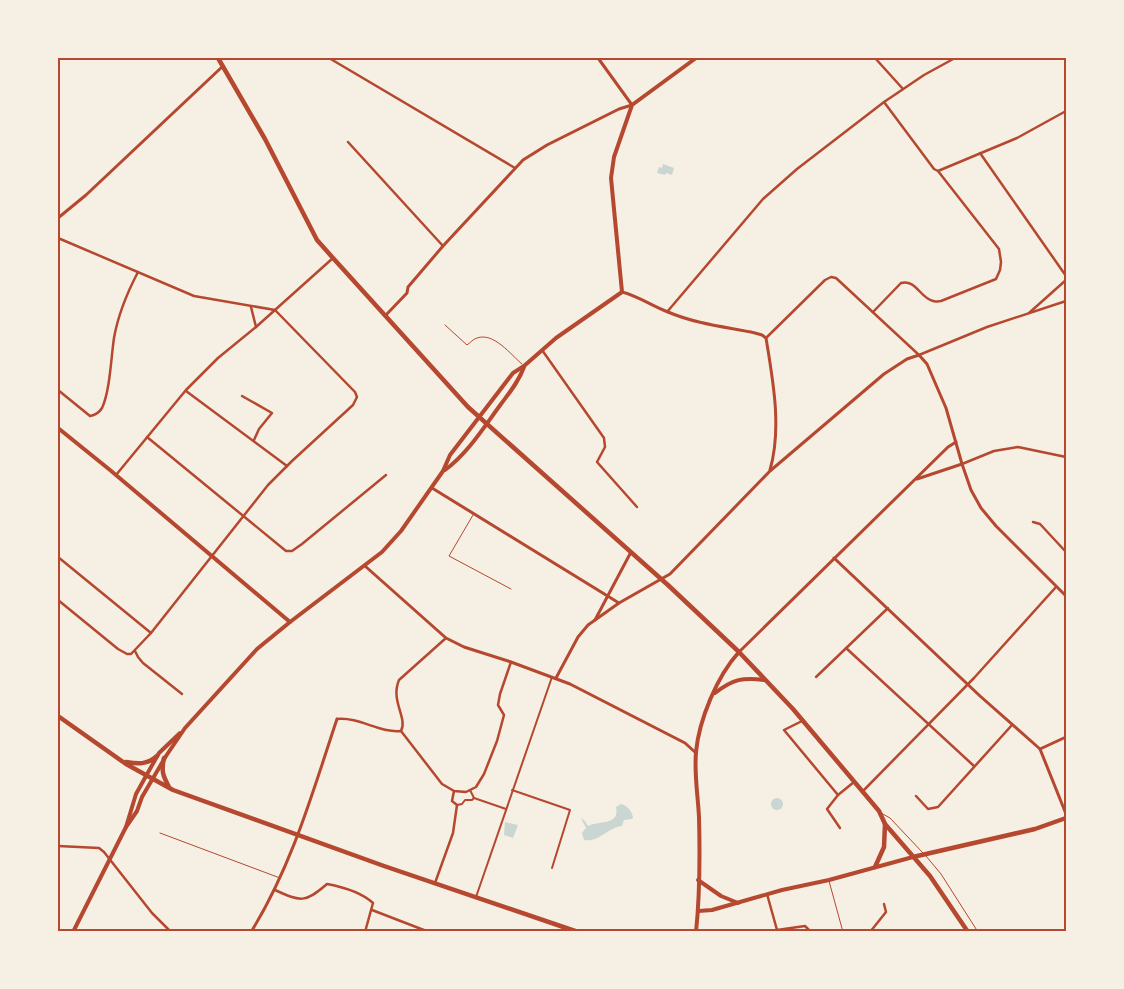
<svg xmlns="http://www.w3.org/2000/svg" width="1124" height="989" font-family="Raleway,sans-serif">
  <style>
    .water { fill: #c9d6d2 }
    .lines { fill: none; stroke-linecap: round; stroke-linejoin: round }
    .service { stroke: #b5482f; stroke-width: 1 }
    .pedestrian { stroke: #b5482f; stroke-width: 2 }
    .minor { stroke: #b5482f; stroke-width: 2.5 }
    .tertiary { stroke: #b5482f; stroke-width: 3 }
    .secondary { stroke: #b5482f; stroke-width: 4 }
    .primary { stroke: #b5482f; stroke-width: 4.5 }
    .neatline { fill: none; stroke: #b5482f; stroke-width: 2 }
  </style>
  <rect width="100%" height="100%" fill="#f6efe4"/>
  <g class="water">
    <path d="M663,164L674,168L672,175L666,173L665,175L657,173L659,167L662,168Z"/>
    <circle cx="777" cy="804" r="6"/>
    <path d="M621,804C628,806 631,810 633,817L632,819L624,820L622,826C608,827 599,843 584,840L582,833L586,828L581,818L584,820L588,826C600,820 620,826 616,807Z"/>
    <path d="M505,822L518,825L513,838L504,835Z"/>
  </g>
  <g class="lines">
    <g class="service">
      <path d="M445,325L467,345C470,343 473,339 477,338C494,332 511,355 522,364"/>
      <path d="M473,515L449,556L511,589"/>
      <path d="M881,813L890,818L923,853"/>
      <path d="M160,833L280,878"/>
      <path d="M926,856L941,874L978,932"/>
      <path d="M829,881L843,932"/>
    </g>
    <g class="pedestrian">
      <path d="M470,790L474,798L506,809"/>
      <path d="M512,790L570,810L552,868"/>
      <path d="M457,805L462,804L465,800H472L474,798"/>
      <path d="M476,897L552,677"/>
    </g>
    <g class="minor">
      <path d="M329,58L515,168"/>
      <path d="M875,58L903,89"/>
      <path d="M348,142L443,246"/>
      <path d="M980,153L1066,276"/>
      <path d="M938,171L1017,138L1066,111"/>
      <path d="M58,238L194,296L275,310L355,392L357,397L353,405L292,461L268,485L151,633L131,654H127L118,649L58,600"/>
      <path d="M251,307L256,327"/>
      <path d="M667,312L763,199L797,169L884,102L924,75L955,58"/>
      <path d="M873,312L901,283C916,279 920,298 933,301C936,302 939,301 941,301L996,279L1000,270L1001,262L999,249L938,171L934,169L884,102"/>
      <path d="M1029,313L1066,280"/>
      <path d="M766,338L825,280L831,277L836,278L919,355L987,327L1066,301"/>
      <path d="M542,350L604,438L605,447L597,462L637,507"/>
      <path d="M58,390L90,416C96,415 99,413 102,408C110,391 111,358 114,338C118,315 127,293 138,272"/>
      <path d="M186,391L287,466"/>
      <path d="M242,396L272,413L259,429L254,440"/>
      <path d="M147,437L286,551H292L302,544L386,475"/>
      <path d="M962,464L994,451L1018,447L1066,457"/>
      <path d="M116,475L186,390L218,358L256,327L333,258"/>
      <path d="M1033,522L1040,524L1066,552"/>
      <path d="M58,557L151,633"/>
      <path d="M846,648L974,766"/>
      <path d="M135,651L138,657L143,663L182,694"/>
      <path d="M816,677L888,608"/>
      <path d="M337,719C360,717 379,733 401,731"/>
      <path d="M802,721L784,730L838,795"/>
      <path d="M401,731L442,784L454,791L466,792L476,787L484,774L497,741L504,715L498,705L500,694L511,662"/>
      <path d="M401,731C408,718 390,701 399,680L446,638"/>
      <path d="M863,791L974,678L1056,587"/>
      <path d="M916,796L928,809L938,807L1012,725"/>
      <path d="M840,828L827,809L838,795L854,782"/>
      <path d="M58,846L99,848L104,852L152,913L171,932"/>
      <path d="M435,883L453,833L457,805L452,801L454,791"/>
      <path d="M275,890C301,902 305,903 327,884C343,887 361,892 373,903L365,932"/>
      <path d="M767,894L777,930L805,926L811,932"/>
      <path d="M372,910L429,932"/>
      <path d="M870,932L886,912L884,904"/>
    </g>
    <g class="tertiary">
      <path d="M58,218L86,195L223,66"/>
      <path d="M622,292C638,296 652,306 668,312C696,324 726,327 755,333L762,335L766,338C773,381 782,428 770,470"/>
      <path d="M385,316L407,293L408,287L443,246L523,160L547,145L619,109L632,105L598,58"/>
      <path d="M917,479L962,464"/>
      <path d="M432,488L619,603"/>
      <path d="M834,558L980,696L1040,749L1066,814"/>
      <path d="M365,566L446,638L464,647L511,662L570,684L685,743L696,753"/>
      <path d="M595,620L631,552"/>
      <path d="M739,652L948,447L956,442"/>
      <path d="M556,678L578,637L588,625L619,603L670,574L770,471L884,374L907,359L919,355L927,364L946,408L962,464L971,490L981,508L996,526L1066,596"/>
      <path d="M1040,749L1066,737"/>
      <path d="M251,932C292,866 313,791 337,719"/>
    </g>
    <g class="secondary">
      <path d="M58,428L110,470L290,622"/>
      <path d="M445,470C468,453 484,427 501,404C510,392 519,381 524,367"/>
      <path d="M715,693C733,679 743,677 765,680"/>
      <path d="M126,827L137,811L142,797L166,756L185,728L257,649L290,622L382,552L401,531L443,471L450,455L513,373L524,366L556,338L622,292L611,178L614,157L632,105L696,58"/>
      <path d="M698,880L721,896L738,903"/>
      <path d="M698,911L712,910L782,890L829,880L913,857"/>
      <path d="M73,932L126,827L136,794L146,776L159,753L180,733"/>
      <path d="M696,932C700,894 700,855 699,817C698,796 694,774 696,752C699,720 717,676 739,652"/>
    </g>
    <g class="primary">
      <path d="M218,58L265,139L317,240L333,258L468,407L669,586L739,652L793,709L879,811L885,824L930,876L968,932"/>
      <path d="M58,716L126,764L173,790L384,866L578,932"/>
      <path d="M164,758C161,771 163,776 169,787"/>
      <path d="M126,762C138,764 147,765 157,756"/>
      <path d="M913,857L1035,829L1066,818"/>
      <path d="M875,867L884,847L885,824"/>
    </g>
  </g>
  <rect width="1124" height="989" fill="none" stroke="#f6efe4" stroke-width="118"/>
  <rect x="59" y="59" width="1006" height="871" class="neatline"/>
</svg>
